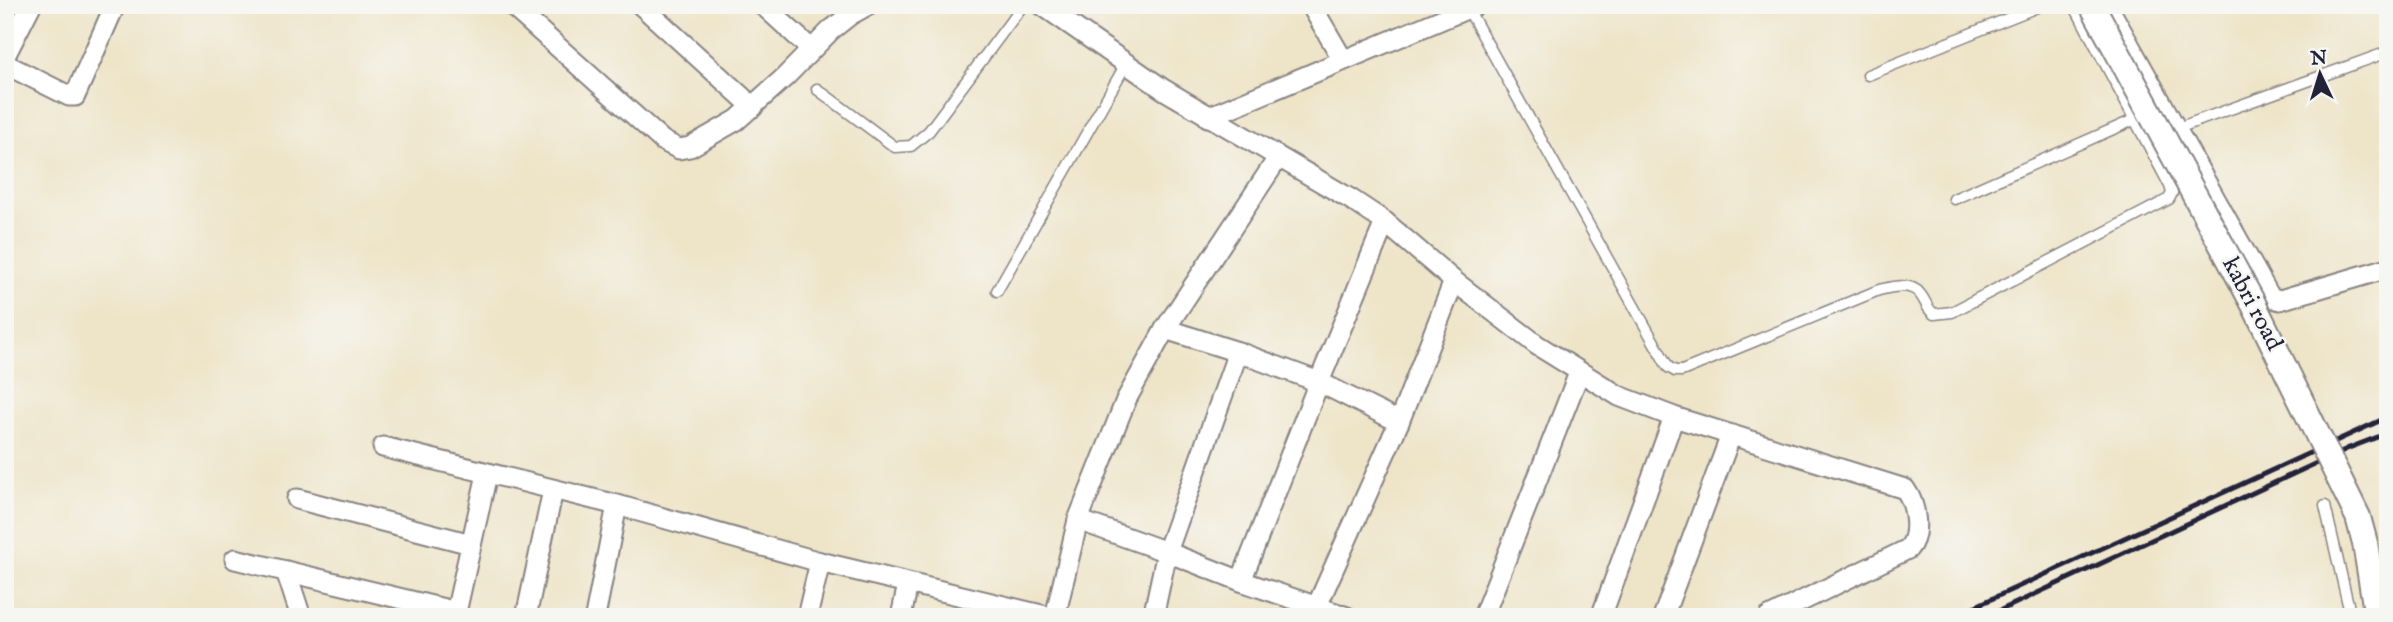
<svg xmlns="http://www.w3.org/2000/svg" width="2393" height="622" font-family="'IM FELL English',serif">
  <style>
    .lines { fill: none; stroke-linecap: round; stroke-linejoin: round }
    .service-casing { stroke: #888382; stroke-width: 13 }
    .minor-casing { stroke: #888382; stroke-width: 23 }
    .service { stroke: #fff; stroke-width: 10 }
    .minor { stroke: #fff; stroke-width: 19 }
    .rail { stroke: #22223b; stroke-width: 5 }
    .tertiary-bridge-casing { stroke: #888382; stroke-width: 28; stroke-linecap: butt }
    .tertiary-bridge { stroke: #fff; stroke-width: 24 }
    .labels { text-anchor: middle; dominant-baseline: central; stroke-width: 5; stroke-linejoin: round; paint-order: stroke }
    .street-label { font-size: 24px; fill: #22223b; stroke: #f6f6f2 }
  </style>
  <rect width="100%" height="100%" fill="#f6f6f2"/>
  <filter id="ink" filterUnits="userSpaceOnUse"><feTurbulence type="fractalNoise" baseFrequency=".0143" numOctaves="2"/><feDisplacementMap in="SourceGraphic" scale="14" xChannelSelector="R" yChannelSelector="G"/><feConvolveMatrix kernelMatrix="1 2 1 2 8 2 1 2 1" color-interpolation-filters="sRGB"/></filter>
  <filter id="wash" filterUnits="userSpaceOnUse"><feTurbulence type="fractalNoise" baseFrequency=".00686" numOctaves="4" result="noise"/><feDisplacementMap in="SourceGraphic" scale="28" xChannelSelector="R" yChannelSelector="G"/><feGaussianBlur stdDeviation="1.57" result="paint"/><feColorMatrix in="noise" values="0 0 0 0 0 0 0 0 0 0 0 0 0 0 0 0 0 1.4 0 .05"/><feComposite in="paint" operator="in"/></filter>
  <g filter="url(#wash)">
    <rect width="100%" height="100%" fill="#eee4c8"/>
  </g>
  <g filter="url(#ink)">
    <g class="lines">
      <g class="service-casing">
        <g id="service">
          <path d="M1468,9L1668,367L1675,371H1682L1879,290C1892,287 1911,282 1920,294C1926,301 1926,308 1934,314L1952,312L2169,199L2172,193L2170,186L2074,5"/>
          <path d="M1868,75L2042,5"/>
          <path d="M817,89L895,147L911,146L929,131L1023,5"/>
          <path d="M2175,129L2388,52"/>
          <path d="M1954,199L2136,119"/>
          <path d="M997,291L1126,64"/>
          <path d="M2325,506L2351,617"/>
        </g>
      </g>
      <g class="minor-casing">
        <g id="minor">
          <path d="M511,5L663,141L679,149L690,147L737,120L785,77L831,30L850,15L868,5"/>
          <path d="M641,5L753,107"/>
          <path d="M763,5L811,49"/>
          <path d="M1042,5L1163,89L1352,200L1385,222L1454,281L1537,345L1619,396L1674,417L1905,489C1916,504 1921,535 1908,549L1769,617"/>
          <path d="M1311,5L1343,60"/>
          <path d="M2107,5L2270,297L2280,300L2388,268"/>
          <path d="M5,56L31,5"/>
          <path d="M5,64L69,96H75L115,5"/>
          <path d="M1208,117L1476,5"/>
          <path d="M1165,329L1238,352L1319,382L1399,422"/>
          <path d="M383,447L617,505L820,562L1050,617"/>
          <path d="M297,499L471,544"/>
          <path d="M1078,520L1167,552L1241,581L1347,617"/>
          <path d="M235,559L457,612"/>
          <path d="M286,571L301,617"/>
          <path d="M1241,581L1319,382L1385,222"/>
          <path d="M1317,606L1399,422L1454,281"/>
          <path d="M455,617L487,474"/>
          <path d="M526,617L553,490"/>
          <path d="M595,617L617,505"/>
          <path d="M807,617L820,562"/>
          <path d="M901,617L908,584"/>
          <path d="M1055,617L1078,520L1126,400L1165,329L1278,158"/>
          <path d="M1153,617L1167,552L1238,352"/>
          <path d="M1483,617L1579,373"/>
          <path d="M1601,617L1674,417"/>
          <path d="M1663,617L1731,435"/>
        </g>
      </g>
      <use href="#service" class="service"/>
      <use href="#minor" class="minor"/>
      <g class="rail">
        <path d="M1952,617L2388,417"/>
        <path d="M1986,617L2349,448L2388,433"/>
      </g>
      <g class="tertiary-bridge-casing">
        <path id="tertiary-bridge" d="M2092,5L2253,303L2358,517L2365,543L2377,617"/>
      </g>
      <use href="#tertiary-bridge" class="tertiary-bridge"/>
    </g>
  </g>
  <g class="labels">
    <g class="street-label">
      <text transform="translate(2252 304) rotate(62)">kabri road</text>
    </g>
  </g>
  <rect width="2393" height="622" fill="none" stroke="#f6f6f2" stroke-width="28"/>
  <g transform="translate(2320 74) rotate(356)" stroke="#f6f6f2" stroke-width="5" paint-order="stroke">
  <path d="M0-5L12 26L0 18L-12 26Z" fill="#22223b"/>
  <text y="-10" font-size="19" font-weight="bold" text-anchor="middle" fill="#22223b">N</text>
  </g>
</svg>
